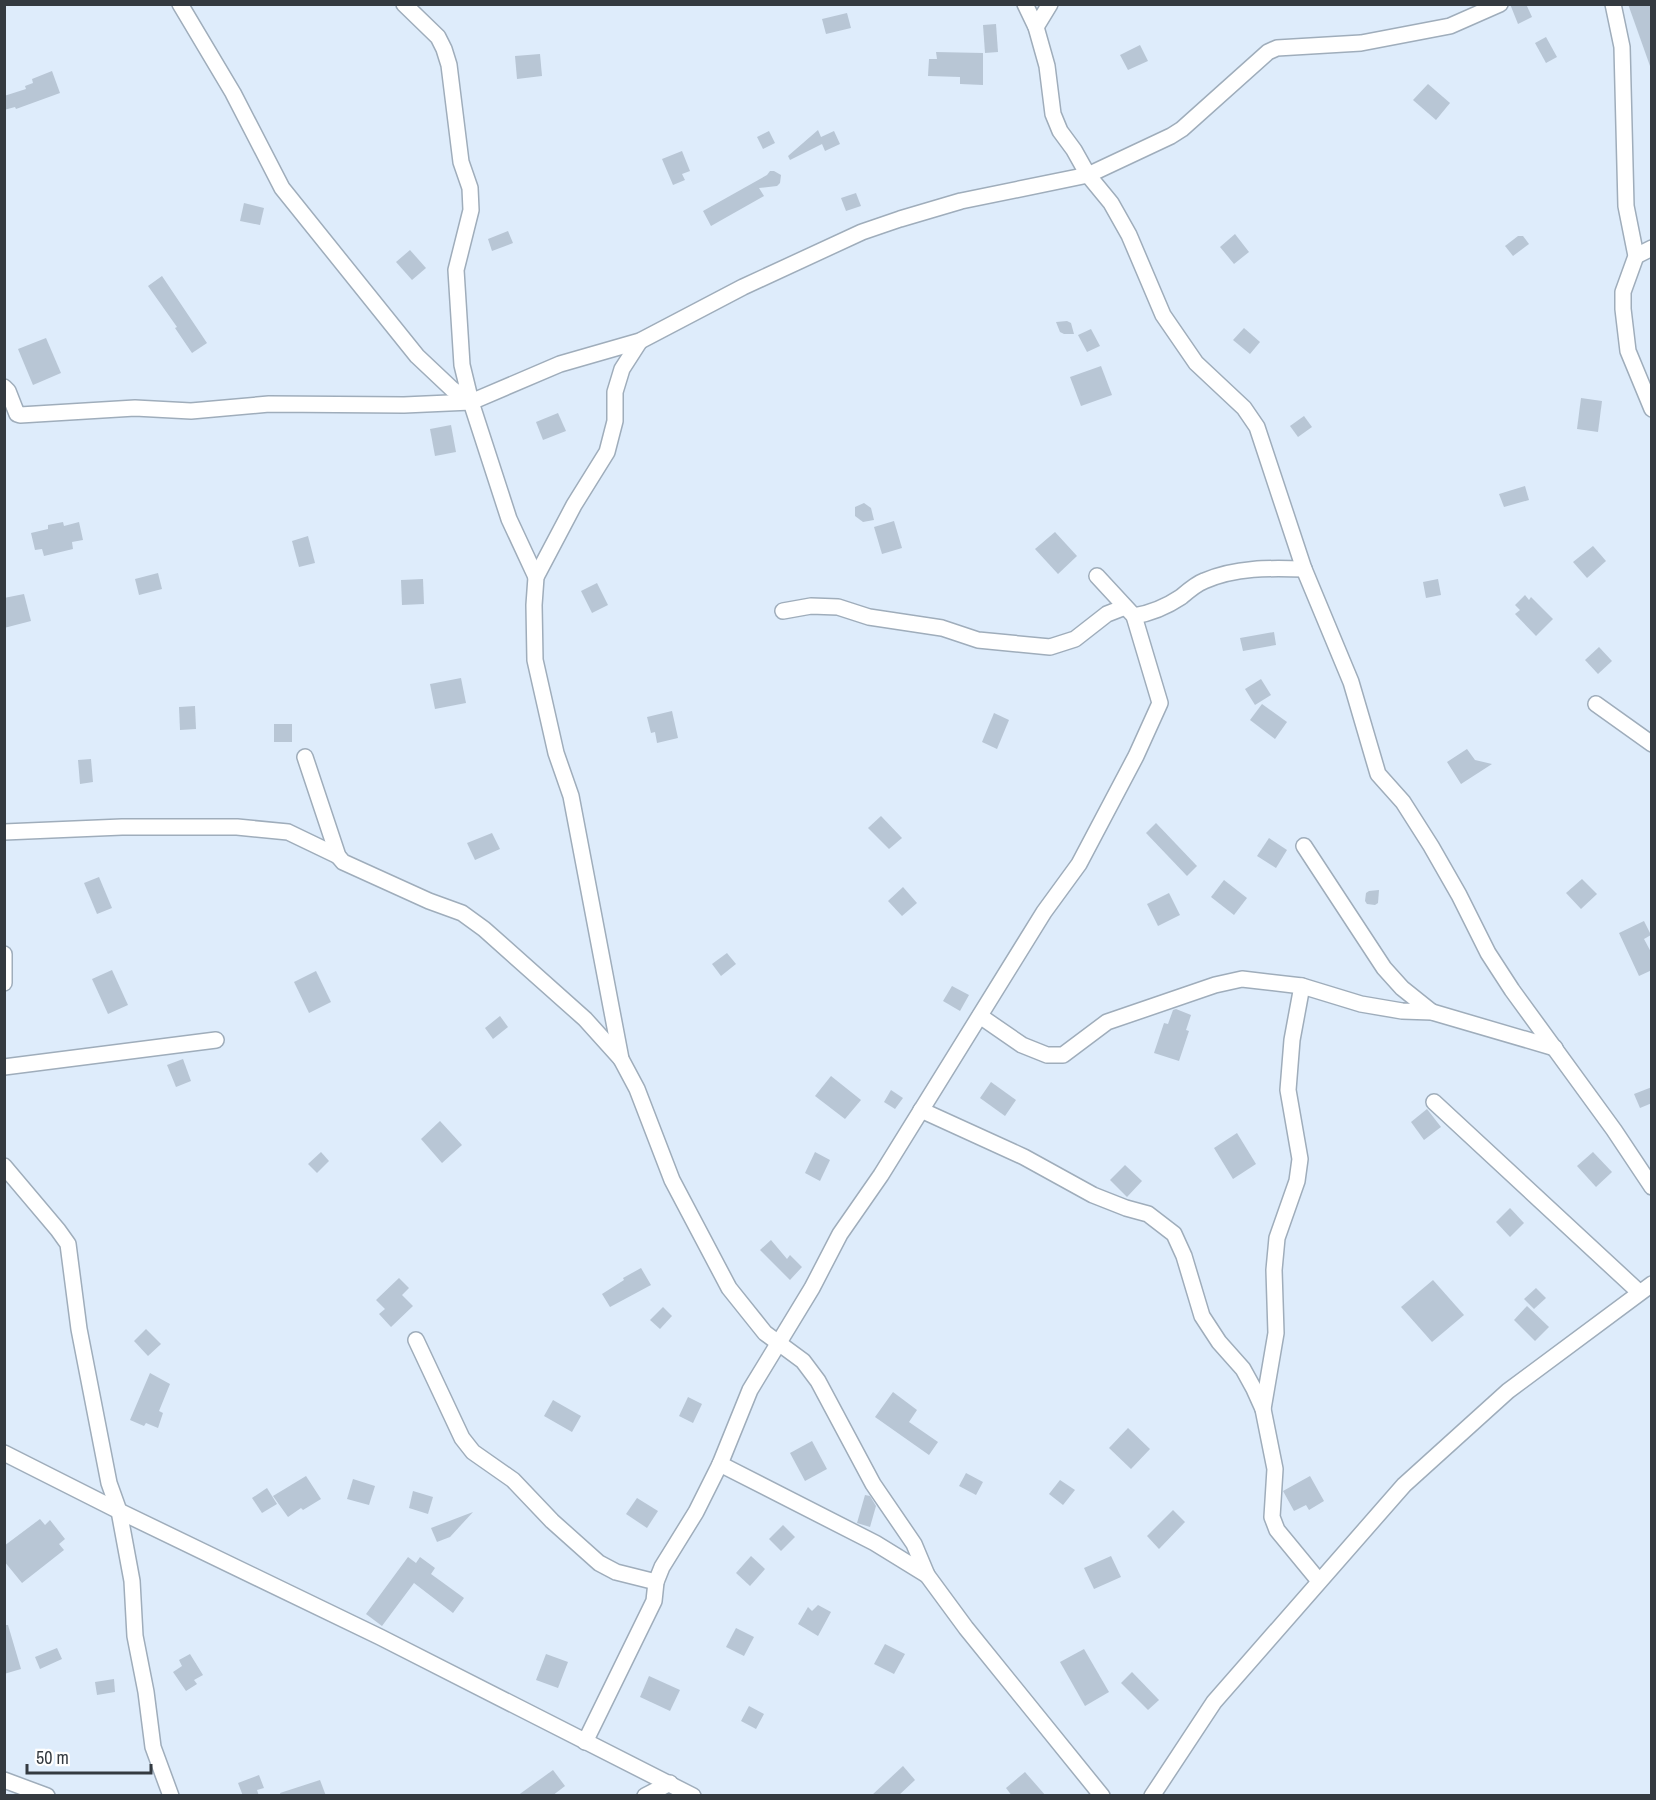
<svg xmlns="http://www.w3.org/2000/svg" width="1656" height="1800" font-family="'Archivo Narrow',sans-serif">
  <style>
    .building { fill: #b8c6d5 }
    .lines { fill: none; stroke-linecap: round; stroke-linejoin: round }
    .street-casing { stroke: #9fadbb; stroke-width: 18 }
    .street { stroke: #fff; stroke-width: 15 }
  </style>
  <rect width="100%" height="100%" fill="#deecfb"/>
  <g class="building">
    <path d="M1510,4H1526L1532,17L1518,24Z"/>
    <path d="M1628,4H1652V66H1650Z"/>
    <path d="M847,13L851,28L826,34L822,19Z"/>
    <path d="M996,24L998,52L985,53L983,25Z"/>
    <path d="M1546,37L1557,57L1546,63L1535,43Z"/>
    <path d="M1140,45L1148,61L1128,70L1120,55Z"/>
    <path d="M936,52L983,53V85L960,84V77L928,76L929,59H937Z"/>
    <path d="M540,54L542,76L517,79L515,56Z"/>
    <path d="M52,71L60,93L16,109L15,107L4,110V96L26,89L25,86L33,83L32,79Z"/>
    <path d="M1428,84L1450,103L1436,120L1413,100Z"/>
    <path d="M818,130L821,137L834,131L840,144L825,151L822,144L790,160L788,156Z"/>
    <path d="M769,131L775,143L763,149L757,137Z"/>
    <path d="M682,151L690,171L682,174L685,180L673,185L662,159Z"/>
    <path d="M770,171H774L781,175L780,183L777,186L759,188L764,196L711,226L703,211L767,175Z"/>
    <path d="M856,193L861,206L846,211L841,198Z"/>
    <path d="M244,203L264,208L260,225L240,221Z"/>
    <path d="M508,231L513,243L492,251L488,239Z"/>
    <path d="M1235,234L1249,252L1234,264L1220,247Z"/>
    <path d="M1518,236H1523L1529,244L1513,256L1505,246Z"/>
    <path d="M410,250L426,268L412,280L396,262Z"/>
    <path d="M162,276L207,343L192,353L175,328L177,327L148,286Z"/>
    <path d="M1067,321L1071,323L1074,334H1064L1060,332L1056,322Z"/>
    <path d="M1244,328L1260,342L1250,354L1233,340Z"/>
    <path d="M1091,329L1100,346L1087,352L1078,335Z"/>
    <path d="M46,338L61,373L33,385L18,349Z"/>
    <path d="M1101,366L1112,395L1081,406L1070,377Z"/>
    <path d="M1581,398L1602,401L1598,432L1577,429Z"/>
    <path d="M558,413L566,431L543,440L536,422Z"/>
    <path d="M1304,416L1312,427L1298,437L1290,426Z"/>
    <path d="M451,425L456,452L435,456L430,429Z"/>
    <path d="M1525,486L1529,500L1504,507L1499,494Z"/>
    <path d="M864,503L871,508L874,520L863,522L855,516V507Z"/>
    <path d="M894,521L902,548L882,554L874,527Z"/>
    <path d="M63,522L64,526L79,522L83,540L72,542L73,549L44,556L42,549L35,550L31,533L48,529V525Z"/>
    <path d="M1055,532L1077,556L1058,574L1035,549Z"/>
    <path d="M308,536L315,563L299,567L292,541Z"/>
    <path d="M1593,546L1606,561L1587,578L1573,562Z"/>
    <path d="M158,573L162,589L139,595L135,579Z"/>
    <path d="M423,579L424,604L402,605L401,580Z"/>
    <path d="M1438,579L1441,595L1426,598L1423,582Z"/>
    <path d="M597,583L608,605L592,613L581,591Z"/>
    <path d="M24,594L31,621L4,628V598Z"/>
    <path d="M1525,595L1529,600L1531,597L1553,619L1536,636L1515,614L1520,610L1515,605Z"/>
    <path d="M1274,632L1276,645L1243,651L1240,638Z"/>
    <path d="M1599,647L1612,661L1598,674L1585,660Z"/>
    <path d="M461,678L466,703L435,709L430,684Z"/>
    <path d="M1261,679L1271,695L1255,705L1245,689Z"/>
    <path d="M1262,704L1287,722L1275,739L1250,720Z"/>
    <path d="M195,706L196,729L180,730L179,707Z"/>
    <path d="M672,711L678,738L657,743L655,732L651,733L647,717Z"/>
    <path d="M994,713L1009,720L997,749L982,742Z"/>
    <rect x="274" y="724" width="18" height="18"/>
    <path d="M1467,749L1475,760L1492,764L1461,784L1447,762Z"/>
    <path d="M91,759L93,782L80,784L78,760Z"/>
    <path d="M881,816L902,838L889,849L868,828Z"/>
    <path d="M1156,823L1197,866L1187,876L1146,833Z"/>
    <path d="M492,833L500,849L475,860L467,843Z"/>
    <path d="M1269,838L1287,850L1276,868L1257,856Z"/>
    <path d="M99,877L112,908L97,914L84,883Z"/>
    <path d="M1582,879L1597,894L1581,909L1566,893Z"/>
    <path d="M1224,880L1247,898L1234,915L1211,897Z"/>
    <path d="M903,887L917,903L902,916L888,901Z"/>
    <path d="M1379,890L1378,903L1375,905L1367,904L1365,901L1366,893L1369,891Z"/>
    <path d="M1169,893L1180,915L1158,926L1147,904Z"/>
    <path d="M1644,921L1651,935L1644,939L1652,954V970L1639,976L1619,933Z"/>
    <path d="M727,953L736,964L721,976L712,964Z"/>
    <path d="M112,970L128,1005L108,1014L92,979Z"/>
    <path d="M316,971L331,1002L309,1013L294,982Z"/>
    <path d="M952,986L969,995L960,1011L943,1001Z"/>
    <path d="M1176,1009L1191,1015L1186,1030L1189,1031L1179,1061L1154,1053L1164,1023L1168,1024L1173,1010Z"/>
    <path d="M500,1016L508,1027L493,1039L485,1028Z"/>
    <path d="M183,1059L191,1081L176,1087L167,1065Z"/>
    <path d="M831,1076L861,1100L845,1119L815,1096Z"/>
    <path d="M991,1082L1016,1100L1005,1116L980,1098Z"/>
    <path d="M1652,1087V1103L1640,1108L1634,1094Z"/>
    <path d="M891,1090L903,1098L895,1109L884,1102Z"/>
    <path d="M1427,1109L1441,1127L1424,1140L1411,1122Z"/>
    <path d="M440,1121L462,1145L442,1163L421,1139Z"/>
    <path d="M1237,1133L1256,1164L1233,1179L1214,1148Z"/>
    <path d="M321,1152L329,1161L317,1173L308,1164Z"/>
    <path d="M815,1152L830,1160L820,1181L805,1173Z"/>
    <path d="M1593,1152L1612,1172L1596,1187L1577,1166Z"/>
    <path d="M1125,1165L1142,1181L1127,1197L1110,1180Z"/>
    <path d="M1510,1208L1524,1223L1510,1237L1496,1222Z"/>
    <path d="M771,1240L787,1259L790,1255L802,1267L790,1280L760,1250Z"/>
    <path d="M641,1268L651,1285L610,1307L602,1294L624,1280L623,1278Z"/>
    <path d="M399,1278L409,1288L402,1295L413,1306L391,1327L379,1314L385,1309L376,1300Z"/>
    <path d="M1433,1280L1464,1315L1432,1342L1401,1307Z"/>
    <path d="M1536,1288L1546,1298L1534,1309L1524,1299Z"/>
    <path d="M1527,1306L1549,1327L1535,1341L1514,1320Z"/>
    <path d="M663,1307L672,1316L660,1329L650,1320Z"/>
    <path d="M146,1329L161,1344L148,1356L134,1341Z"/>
    <path d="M150,1373L170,1384L159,1411L163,1413L158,1428L146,1423L144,1426L130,1420Z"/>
    <path d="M893,1392L917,1410L909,1422L938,1442L929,1455L875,1417Z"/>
    <path d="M688,1397L702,1404L693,1423L679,1416Z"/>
    <path d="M553,1400L581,1416L572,1432L544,1416Z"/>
    <path d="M1128,1428L1150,1449L1131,1469L1109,1448Z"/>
    <path d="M812,1441L827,1469L805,1481L790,1453Z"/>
    <path d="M966,1473L983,1482L976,1495L959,1486Z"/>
    <path d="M306,1476L321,1499L303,1510L301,1508L288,1517L273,1496Z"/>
    <path d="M1310,1476L1324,1501L1309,1510L1306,1505L1294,1511L1283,1491Z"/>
    <path d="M353,1479L375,1486L369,1505L347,1499Z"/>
    <path d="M1060,1480L1075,1490L1063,1505L1049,1494Z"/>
    <path d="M267,1488L277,1504L262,1513L252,1498Z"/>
    <path d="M413,1491L433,1497L428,1514L409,1508Z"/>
    <path d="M865,1495L870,1496L876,1506L870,1527L857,1523Z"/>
    <path d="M637,1498L658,1511L647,1528L626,1514Z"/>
    <path d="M1173,1510L1185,1522L1159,1549L1147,1536Z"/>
    <path d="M473,1512L450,1537L437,1542L431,1528Z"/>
    <path d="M40,1519L45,1525L50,1520L65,1539L59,1544L64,1550L22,1583L4,1561V1546Z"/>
    <path d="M783,1525L795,1537L781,1551L769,1539Z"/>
    <path d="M751,1556L765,1569L750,1586L736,1573Z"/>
    <path d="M1111,1556L1121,1577L1094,1589L1084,1568Z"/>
    <path d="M408,1557L416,1563L420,1557L435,1568L431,1574L464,1598L453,1613L414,1583L382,1626L366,1614Z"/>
    <path d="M818,1605L831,1612L818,1636L798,1624L808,1607L812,1611Z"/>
    <path d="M4,1625H8L21,1669L4,1674Z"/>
    <path d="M736,1628L754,1637L744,1656L726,1647Z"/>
    <path d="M885,1644L905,1654L894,1674L874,1664Z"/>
    <path d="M57,1648L62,1659L40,1669L35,1657Z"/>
    <path d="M1084,1649L1109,1692L1085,1706L1060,1662Z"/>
    <path d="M190,1654L203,1675L194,1680L197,1684L186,1691L173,1672L182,1666L179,1660Z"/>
    <path d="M546,1654L568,1662L558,1688L536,1680Z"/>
    <path d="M1132,1672L1159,1700L1148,1710L1121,1683Z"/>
    <path d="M649,1676L680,1690L670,1711L640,1697Z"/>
    <path d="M114,1679L115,1692L97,1695L95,1682Z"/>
    <path d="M749,1706L764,1714L756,1729L741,1721Z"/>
    <path d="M903,1766L915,1780L898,1796H871Z"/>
    <path d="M553,1770L565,1786L552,1796H517Z"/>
    <path d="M1025,1772L1046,1796H1012L1006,1788Z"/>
    <path d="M259,1775L264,1788L257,1790L259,1796H243L238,1783Z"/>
    <path d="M320,1780L326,1796H281L280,1793Z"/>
  </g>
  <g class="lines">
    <g class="street-casing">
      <g id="street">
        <path d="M180,4L233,93L282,188L417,356L452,389L471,402"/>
        <path d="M404,4L438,37L444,49L449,65L461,162L470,188L471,210L456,270L462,365L471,402L509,519L536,577"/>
        <path d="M1025,4L1036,27L1047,66L1053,114L1060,131L1074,150L1088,175L1111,203L1129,235L1163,315L1196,363L1244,408L1257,427L1304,569L1351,682L1378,774L1403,802L1431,846L1459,895L1488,953L1512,990L1614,1130L1652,1187"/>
        <path d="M1613,4L1622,47L1626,206L1636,256L1623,292V309L1628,351L1652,409"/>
        <path d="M1036,27L1050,4"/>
        <path d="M1636,256L1652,248"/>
        <path d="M640,341L622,369L615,392V421L607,452L574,505L536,577L534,605L535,660L556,753L571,796L621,1059L637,1089L672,1180L729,1288L765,1333L803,1361L818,1381L873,1484L914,1544L927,1575L966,1628L1102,1796"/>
        <path d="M4,387L8,391L17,414L20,415L135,408L191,411L269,404L404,405L471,402L560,364L640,341L743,287L862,232L900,219L961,201L1088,175L1171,136L1182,129L1268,52L1277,48L1361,43L1450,26L1500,4"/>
        <path d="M783,611L811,606L838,607L869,617L942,628L978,640L1050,647L1075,639L1107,614L1125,607"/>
        <path d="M1134,616C1152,613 1166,607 1181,597C1188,591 1196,584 1204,581C1236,567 1270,568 1304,569"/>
        <path d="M1596,704L1652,744"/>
        <path d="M305,757L338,856L343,862L429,901L462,913L484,929L585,1019L621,1059"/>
        <path d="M4,832L122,827H237L288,832L338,856"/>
        <path d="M1304,846L1384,968L1402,988L1432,1012"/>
        <path d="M4,954V983"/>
        <path d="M980,1016L1022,1045L1047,1055H1063L1107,1022L1215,985L1242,979L1302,986L1361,1004L1402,1011L1432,1012L1555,1048"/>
        <path d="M4,1067L216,1040"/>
        <path d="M1434,1102L1639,1292"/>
        <path d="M921,1110L1024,1157L1093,1195L1126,1208L1148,1214L1174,1234L1184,1256L1202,1316L1219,1342L1243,1369L1254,1389L1263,1409L1275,1469L1272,1517L1277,1530L1319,1581"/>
        <path d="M4,1166L58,1230L68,1244L79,1329L109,1483L119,1511L132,1581L135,1636L146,1692L153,1747L171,1796"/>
        <path d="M416,1340L462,1438L473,1452L513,1480L552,1521L599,1563L616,1572L656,1582"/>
        <path d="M1263,1409L1276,1333L1274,1270L1277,1238L1297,1181L1300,1159L1288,1090L1292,1040L1302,986"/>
        <path d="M4,1453L119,1511L380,1637L693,1796"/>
        <path d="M720,1464L875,1543L927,1575"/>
        <path d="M585,1742L654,1601L656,1582L662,1567L696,1512L720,1464L750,1390L812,1288L840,1234L881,1175L1044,912L1079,864L1136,756L1160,703L1134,616L1097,576"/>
        <path d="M4,1780L47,1796"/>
        <path d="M645,1796L670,1783"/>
        <path d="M1152,1796L1214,1702L1404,1485L1508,1391L1652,1284"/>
      </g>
    </g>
    <use href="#street" class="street"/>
  </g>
  <rect width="1656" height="1800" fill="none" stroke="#343a40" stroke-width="12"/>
  <path d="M27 1764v9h124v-9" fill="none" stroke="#343a40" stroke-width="3"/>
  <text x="36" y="1764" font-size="18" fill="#343a40" stroke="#ffffff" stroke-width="4.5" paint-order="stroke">50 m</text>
</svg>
